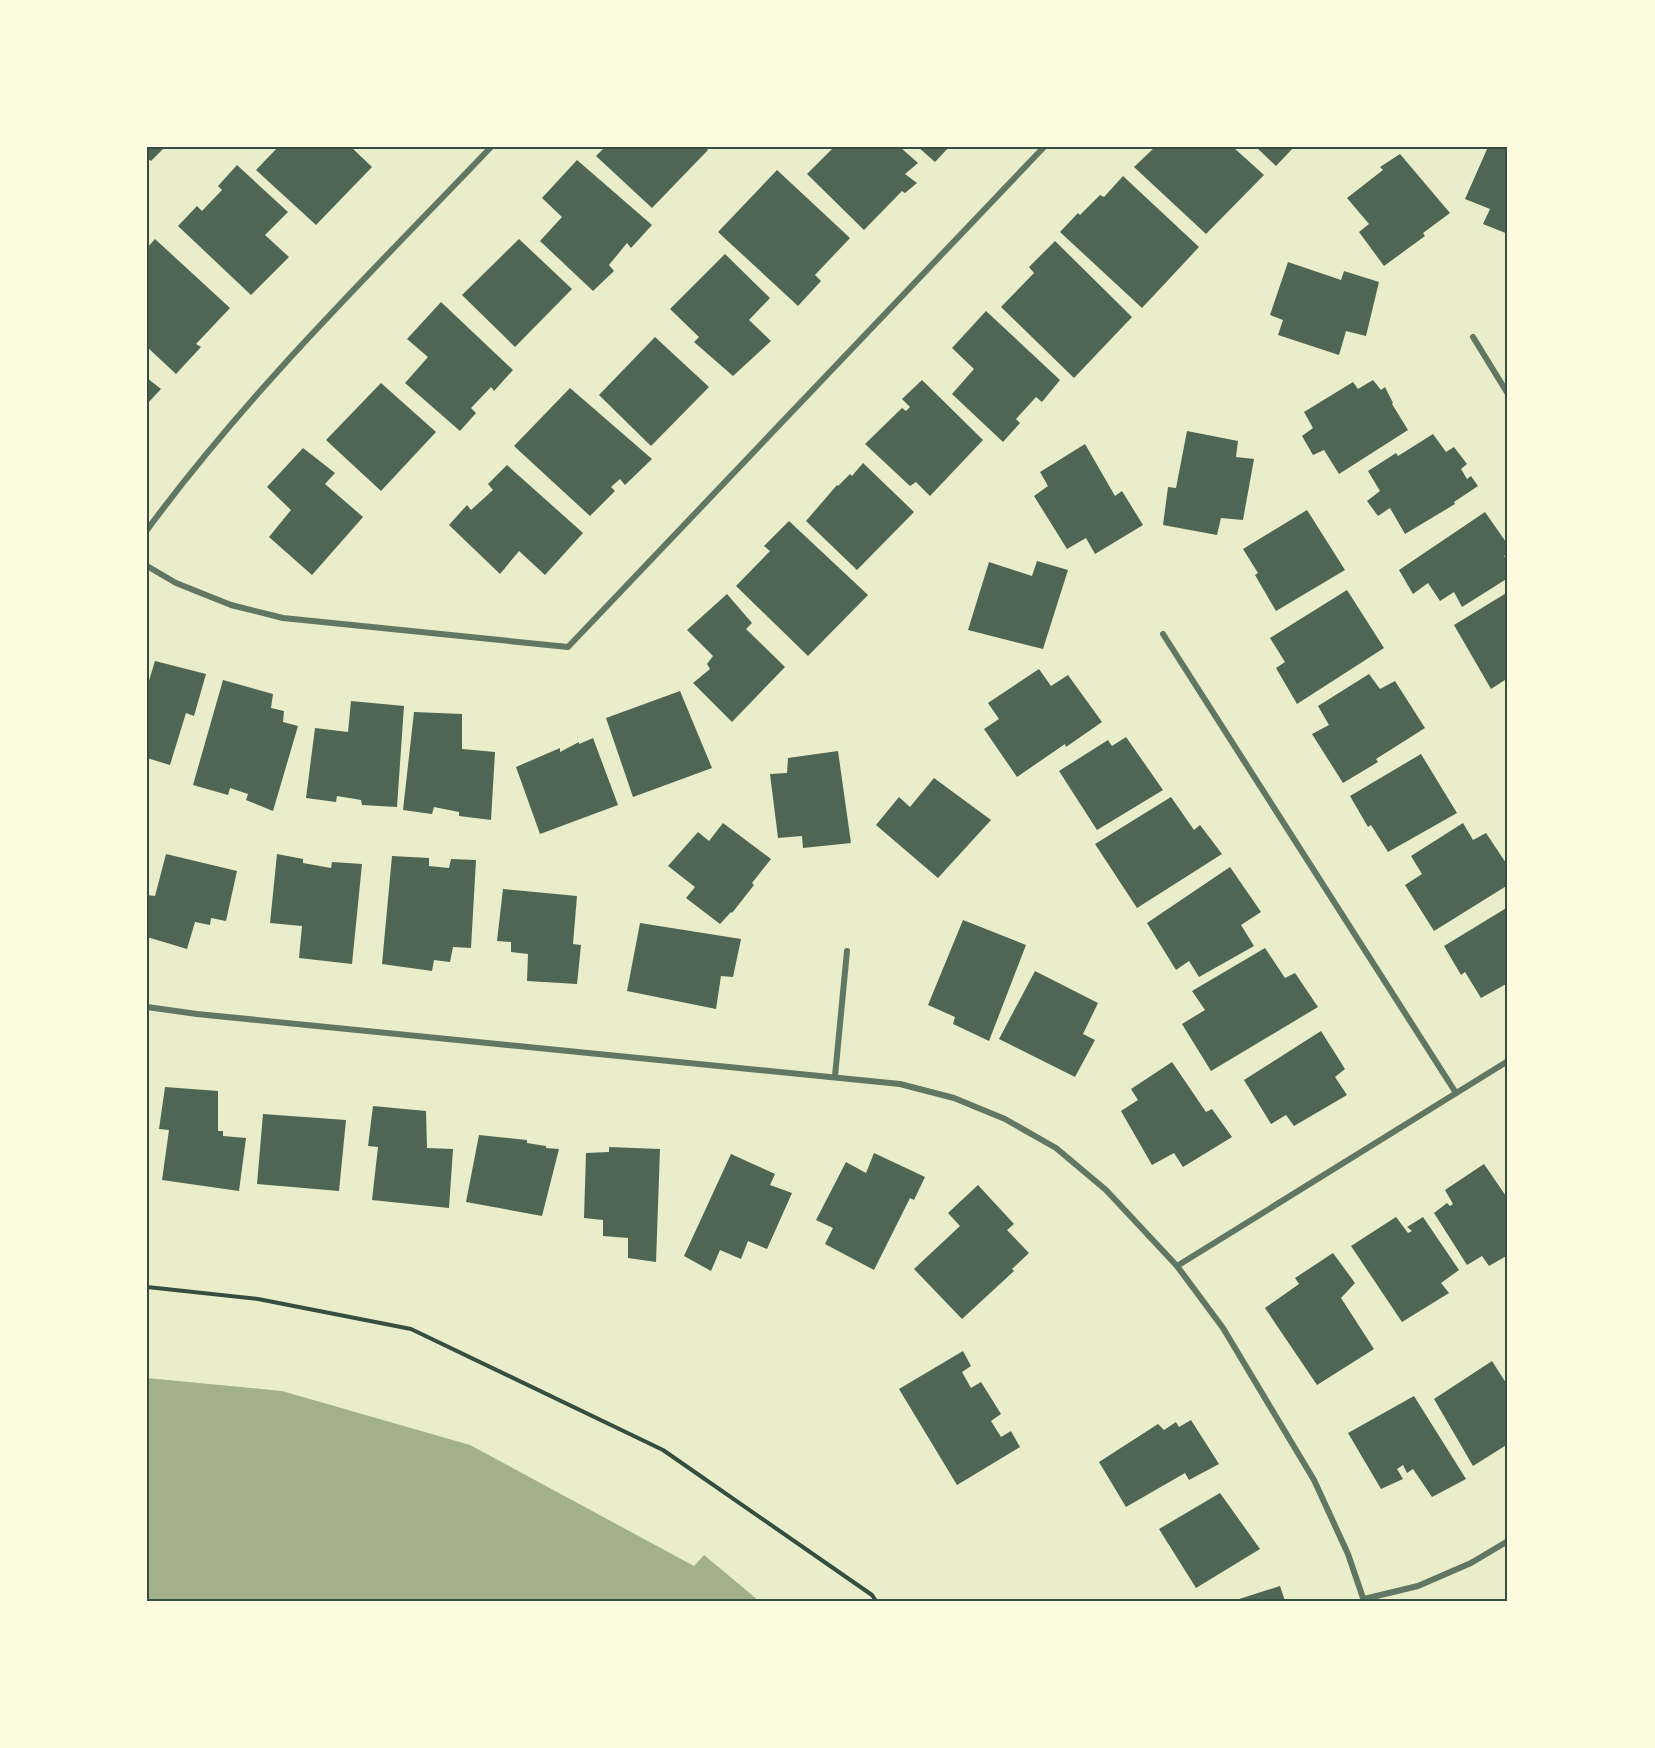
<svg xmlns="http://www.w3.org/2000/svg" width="1655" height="1748" font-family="'Space Grotesk',sans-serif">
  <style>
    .water { fill: #a3b18a }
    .building { fill: #4f6655 }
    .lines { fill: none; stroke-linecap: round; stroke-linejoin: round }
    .path { stroke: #344e41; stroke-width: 4 }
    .minor { stroke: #617663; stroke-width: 6 }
    .neatline { fill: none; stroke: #344e41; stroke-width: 2 }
  </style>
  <rect width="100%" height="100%" fill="#e9edc9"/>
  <path class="water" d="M147,1378L282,1391L470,1445L694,1566L704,1555L759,1601H147Z"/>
  <g class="building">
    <path d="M147,147H165L151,161L147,158Z"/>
    <path d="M278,147H351L372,167L316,225L256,170Z"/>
    <path d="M605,147H705L708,150L652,208L596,156Z"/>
    <path d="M834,147H900L918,163L905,174L917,183L905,193L902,191L864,230L807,174Z"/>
    <path d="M918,147H949L935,162Z"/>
    <path d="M1155,147H1233L1264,175L1206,234L1134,167Z"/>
    <path d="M1256,147H1294L1276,166Z"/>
    <path d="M1488,147H1508V234L1483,224L1490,209L1465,199Z"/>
    <path d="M1400,154L1450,213L1423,233L1425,236L1384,266L1359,232L1369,224L1347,198L1383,170L1380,167Z"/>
    <path d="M577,160L652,225L631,248L627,243L609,265L614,271L593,291L540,241L562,217L542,198Z"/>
    <path d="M237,165L288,212L265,235L289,257L251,295L178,226L197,206L202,211L222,190L218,186Z"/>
    <path d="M777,170L850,238L815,275L821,281L798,306L718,232Z"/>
    <path d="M1123,176L1199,247L1142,308L1060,232L1078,213L1080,215L1100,195L1104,197Z"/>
    <path d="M155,239L230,308L196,344L201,347L176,374L147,347V248Z"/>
    <path d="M519,239L572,289L515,347L462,295Z"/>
    <path d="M1055,241L1132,317L1074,378L1001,307L1034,273L1029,267Z"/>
    <path d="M725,254L770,298L749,320L771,341L733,376L694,342L699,337L670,309Z"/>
    <path d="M1288,262L1341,280L1344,271L1379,282L1366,336L1346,331L1339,355L1278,335L1283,320L1270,315Z"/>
    <path d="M441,302L513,370L494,391L491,387L471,408L476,413L460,431L405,383L428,357L407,339Z"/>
    <path d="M986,311L1060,380L1042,402L1036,397L1016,419L1020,423L1003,442L952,394L974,369L952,348Z"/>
    <path d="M655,337L709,387L651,446L599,395Z"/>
    <path d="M147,378L161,389L147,404Z"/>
    <path d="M922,380L983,440L930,496L916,482L910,486L865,444L902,408L906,411L910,407L902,399Z"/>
    <path d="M1373,380L1381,390L1385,387L1393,403L1392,404L1408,430L1339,474L1324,450L1313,455L1302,436L1313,428L1304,412L1353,382L1358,389Z"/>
    <path d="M381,383L436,432L381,491L326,440Z"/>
    <path d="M570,388L652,459L625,485L620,479L611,487L615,491L590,516L514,446Z"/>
    <path d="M1187,431L1238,441L1236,457L1254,459L1243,520L1221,518L1217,535L1163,525L1168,487L1176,488Z"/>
    <path d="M1433,434L1446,452L1454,447L1467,464L1461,469L1467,479L1471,476L1478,486L1454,502L1455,504L1405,534L1390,508L1378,516L1367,501L1380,491L1368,471L1396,453L1398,456Z"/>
    <path d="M1085,444L1115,496L1122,491L1143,525L1095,554L1086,538L1067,549L1034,496L1048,486L1040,472Z"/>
    <path d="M303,448L335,473L325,484L363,517L312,575L269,537L291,510L267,487Z"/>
    <path d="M863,463L914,512L857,570L806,521L837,485L838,486L850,474L852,476Z"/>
    <path d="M507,465L583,533L545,575L519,551L500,574L449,525L467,505L471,510L493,490L488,484Z"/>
    <path d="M1307,510L1345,570L1276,611L1255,575L1258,573L1243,549Z"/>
    <path d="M1485,512L1508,545V553L1504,556L1508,562V578L1462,607L1454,592L1440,601L1428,583L1413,594L1399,570Z"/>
    <path d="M789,521L868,595L808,656L736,586L770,551L764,546Z"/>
    <path d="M1037,561L1068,570L1043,649L968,630L989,562L1032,576Z"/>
    <path d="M1347,590L1384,648L1297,704L1276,668L1285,662L1270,638Z"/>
    <path d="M1508,592V678L1491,689L1454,625Z"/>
    <path d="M727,594L752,623L746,629L785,667L732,722L693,683L710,669L707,664L713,656L687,630Z"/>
    <path d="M155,661L206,674L194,716L186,713L170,765L147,758V687Z"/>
    <path d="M1039,669L1051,686L1068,675L1102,722L1066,747L1065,744L1017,777L984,729L999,719L988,703Z"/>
    <path d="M1369,674L1380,689L1395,681L1425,728L1376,759L1378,762L1343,783L1312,734L1329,725L1318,706Z"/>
    <path d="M223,680L273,694L271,708L284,711L283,722L298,726L273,811L246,800L248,794L230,788L228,795L193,785Z"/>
    <path d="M680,691L712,768L633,797L606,718Z"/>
    <path d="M351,701L404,706L397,807L362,805L361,800L337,796L336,802L306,798L315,728L348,732Z"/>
    <path d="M414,712L462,714V749L495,752L491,820L459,816V812L434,807L432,814L403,810Z"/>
    <path d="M1126,737L1163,790L1097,830L1059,771L1108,740L1112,746Z"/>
    <path d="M593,738L618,805L540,834L516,767L560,748V752L579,742V744Z"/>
    <path d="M838,751L851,843L803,848L802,836L778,838L770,774L787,773L788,758Z"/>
    <path d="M1421,754L1457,813L1388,852L1371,825L1368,827L1350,796Z"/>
    <path d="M934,778L991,820L938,878L876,825L899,797L910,807Z"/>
    <path d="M1171,797L1194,830L1200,825L1222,854L1137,908L1095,844Z"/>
    <path d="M723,823L771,859L752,883L754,885L732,913L731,912L720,924L686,898L695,887L668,866L698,832L709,841Z"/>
    <path d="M1463,823L1473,840L1486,833L1508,866V885L1434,931L1405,885L1422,874L1411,856Z"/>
    <path d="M166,854L237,871L226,921L211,918L210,925L195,922L187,949L147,937V895L155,896Z"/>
    <path d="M277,854L303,859V863L331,868L332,862L362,864L352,964L299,958L302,926L270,923Z"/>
    <path d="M392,856L429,858V866L449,868L451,859L476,860L471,948L453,947L450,962L434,960L432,971L382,964Z"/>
    <path d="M1230,867L1261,912L1241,925L1254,946L1199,977L1189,961L1176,970L1147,923Z"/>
    <path d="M503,889L577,896L573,944L581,945L577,984L527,981L528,954L511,952V942L497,941Z"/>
    <path d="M1508,907V983L1481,998L1465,972L1461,975L1444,946Z"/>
    <path d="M963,920L1026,945L989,1041L953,1024L955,1017L928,1005Z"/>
    <path d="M640,923L741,939L733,977L721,976L716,1009L627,991Z"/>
    <path d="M1265,948L1285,978L1295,973L1318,1007L1211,1071L1182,1024L1205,1010L1192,991Z"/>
    <path d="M1035,971L1098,1003L1083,1034L1095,1040L1075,1077L999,1039Z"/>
    <path d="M1321,1031L1345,1069L1335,1077L1347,1095L1294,1126L1286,1115L1271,1124L1244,1080Z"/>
    <path d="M1172,1062L1206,1112L1212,1109L1232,1137L1183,1167L1174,1153L1152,1165L1121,1111L1138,1100L1131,1089Z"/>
    <path d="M165,1087L218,1091V1131H223V1136L246,1138L239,1191L162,1180L169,1130L159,1129Z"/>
    <path d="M373,1106L426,1111L427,1148L453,1149L449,1208L372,1200L378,1147L368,1146Z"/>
    <path d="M263,1114L346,1120L339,1191L257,1184Z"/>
    <path d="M479,1135L527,1140V1143L546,1146V1148L559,1149L542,1216L466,1202Z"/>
    <path d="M609,1147L660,1149L656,1262L628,1258V1238L603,1236V1220L584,1218L586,1153L609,1152Z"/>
    <path d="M874,1153L925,1177L914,1200L910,1198L874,1270L825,1244L833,1228L816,1220L846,1162L866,1173Z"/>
    <path d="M731,1154L775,1174L770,1185L792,1193L767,1249L748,1241L741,1259L720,1250L711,1271L684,1256Z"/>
    <path d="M1484,1164L1508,1199V1255L1489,1266L1482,1256L1467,1265L1434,1213L1447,1203L1450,1206L1453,1204L1445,1190Z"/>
    <path d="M978,1185L1014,1224L1007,1230L1029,1253L1012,1269L1014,1271L962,1319L914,1269L960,1226L948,1213Z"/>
    <path d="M1396,1217L1408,1233L1412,1231L1407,1227L1423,1217L1459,1270L1441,1283L1449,1293L1402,1322L1351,1246Z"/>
    <path d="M1333,1253L1355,1283L1341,1298L1374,1349L1317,1385L1265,1308L1299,1284L1295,1278Z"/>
    <path d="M963,1351L971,1366L962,1372L971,1388L981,1382L1001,1414L991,1421L1001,1437L1011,1431L1020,1447L957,1485L899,1389Z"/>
    <path d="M1492,1361L1508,1386V1444L1473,1466L1434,1399Z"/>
    <path d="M1414,1396L1466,1479L1432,1497L1413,1469L1407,1473L1403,1465L1397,1469L1403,1479L1381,1489L1348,1433Z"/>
    <path d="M1191,1420L1219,1464L1189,1480L1185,1473L1126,1507L1099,1462L1158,1424L1164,1430L1176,1422L1179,1427Z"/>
    <path d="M1220,1493L1260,1549L1196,1588L1159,1529Z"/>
    <path d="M1280,1586L1285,1601H1236V1600Z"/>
  </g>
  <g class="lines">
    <path class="path" d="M147,1287L258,1299L411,1329L663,1450L872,1595L876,1601"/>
    <g class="minor">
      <path d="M1473,337L1508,394"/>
      <path d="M147,530C249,391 373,271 491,147"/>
      <path d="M147,566L176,583L231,605L283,618L568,647L1044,147"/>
      <path d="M1163,634L1456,1093"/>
      <path d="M147,1007L197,1014L900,1084L954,1098L1005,1119L1056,1148L1106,1190L1177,1266L1223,1328L1314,1480L1348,1554L1364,1601"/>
      <path d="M835,1076L847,951"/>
      <path d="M1177,1266L1508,1061"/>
      <path d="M1364,1599L1418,1586L1471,1563L1508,1541"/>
    </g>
  </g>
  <rect width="1655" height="1748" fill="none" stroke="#fefae0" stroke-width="297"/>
  <rect x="148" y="148" width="1358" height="1452" class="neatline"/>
</svg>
